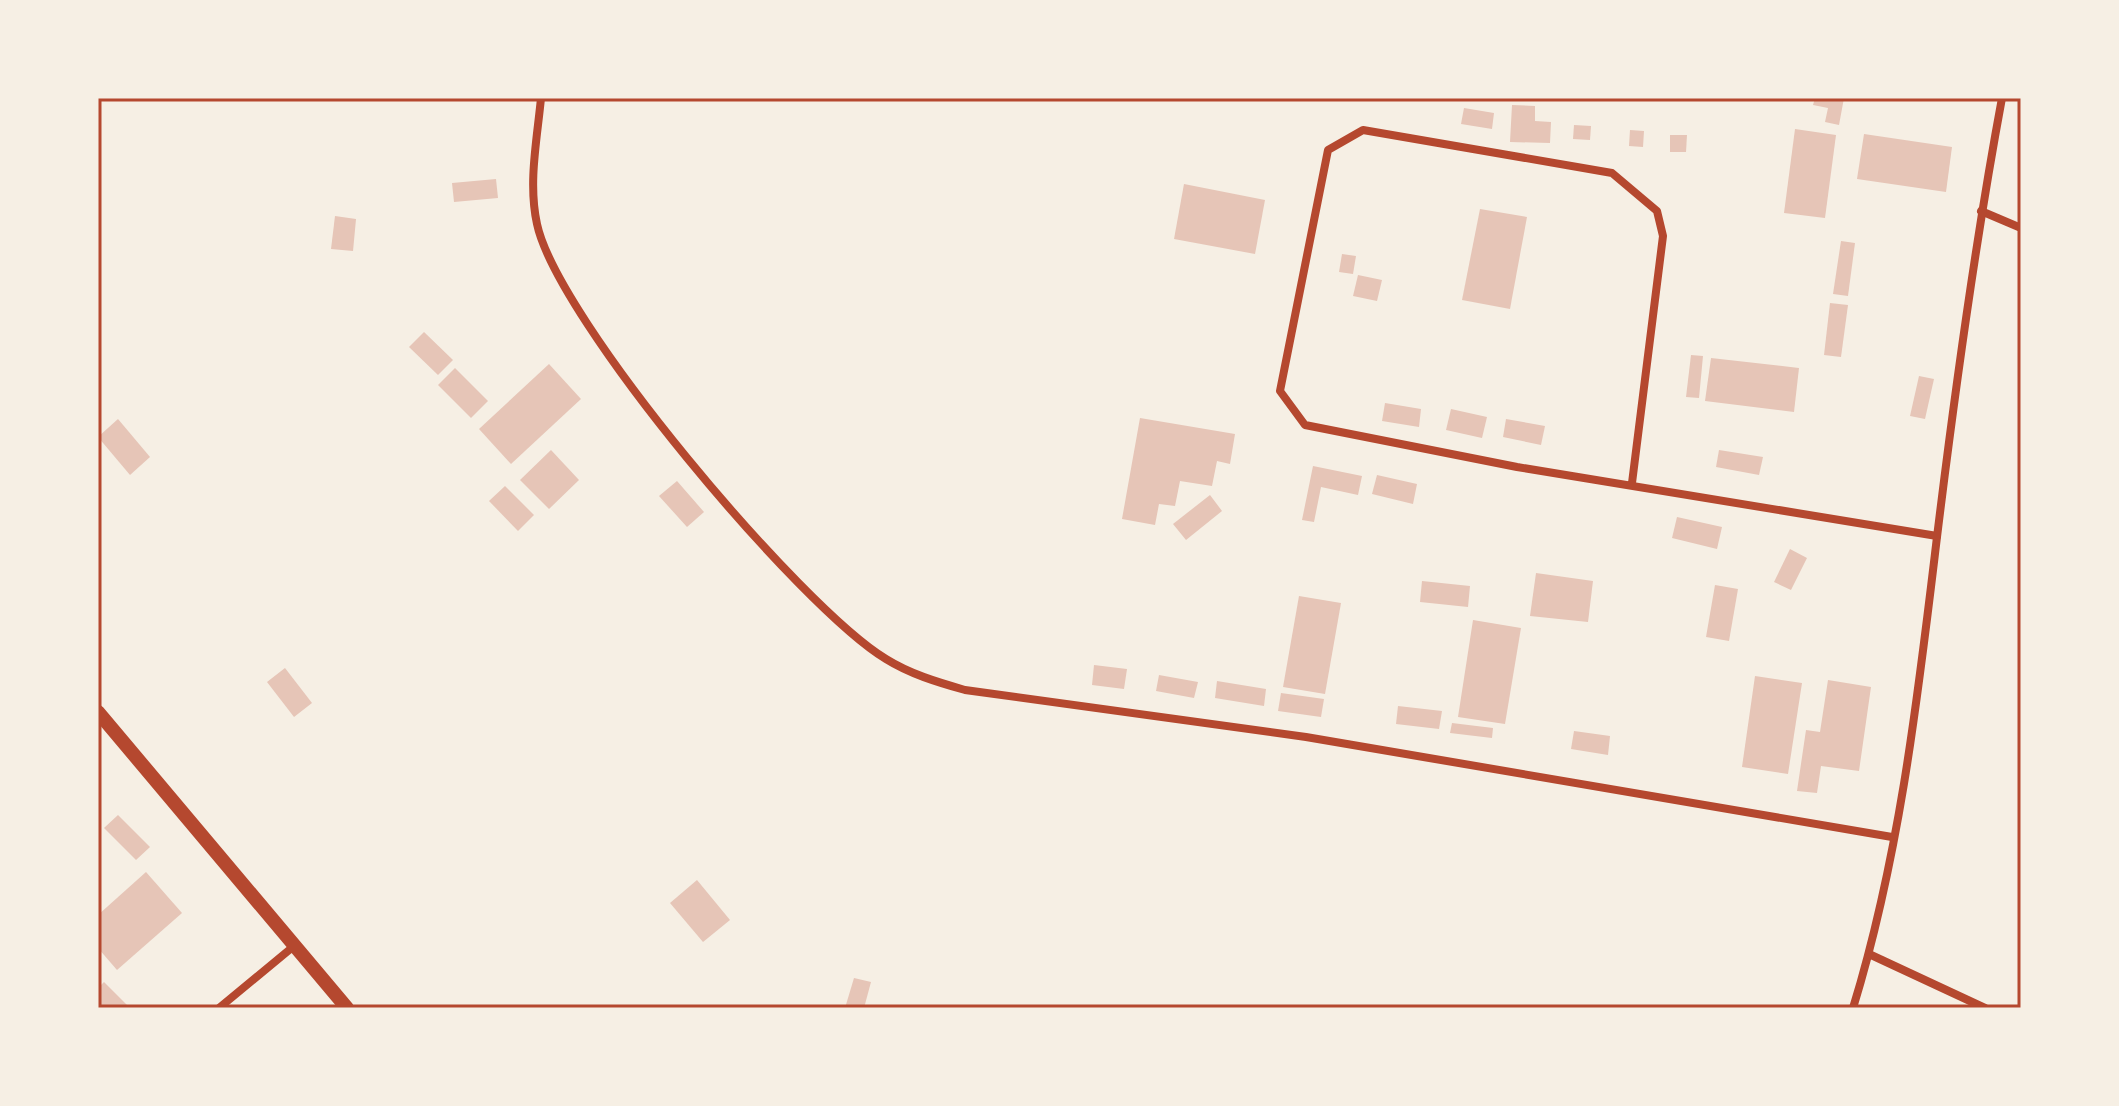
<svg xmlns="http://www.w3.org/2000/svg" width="2119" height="1106" font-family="Karla,sans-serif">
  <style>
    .building { fill: #e6c5b7 }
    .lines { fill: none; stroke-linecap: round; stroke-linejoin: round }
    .minor { stroke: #b5482f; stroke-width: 8 }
    .tertiary { stroke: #b5482f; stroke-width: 14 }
    .neatline { fill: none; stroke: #b5482f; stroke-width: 3 }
  </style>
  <rect width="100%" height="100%" fill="#f6efe4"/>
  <g class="building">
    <path d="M1815,98H1844L1839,125L1825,122L1828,108L1813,105Z"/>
    <path d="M1512,105L1535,106V121L1551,122L1550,143L1510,142Z"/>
    <path d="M1464,108L1494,113L1492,129L1461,124Z"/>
    <path d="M1574,125L1591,126L1590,140L1573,139Z"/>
    <path d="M1795,129L1836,135L1825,218L1784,213Z"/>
    <path d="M1630,130L1644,131L1643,147L1629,146Z"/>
    <path d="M1864,134L1952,147L1946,192L1857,179Z"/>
    <path d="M1670,135H1687L1686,152H1670Z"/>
    <path d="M496,179L498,198L454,202L452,183Z"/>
    <path d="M1184,184L1265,200L1255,254L1174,239Z"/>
    <path d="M1480,209L1527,217L1510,309L1462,300Z"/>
    <path d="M335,216L356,219L353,251L331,249Z"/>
    <path d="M1841,241L1855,243L1848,296L1833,294Z"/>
    <path d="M1342,254L1356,256L1353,274L1339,272Z"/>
    <path d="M1358,275L1382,280L1377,301L1353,296Z"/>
    <path d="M1830,303L1848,305L1841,357L1824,355Z"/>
    <path d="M424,332L453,360L438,375L409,347Z"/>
    <path d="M1691,355L1703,356L1699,398L1686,397Z"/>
    <path d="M1711,358L1799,368L1794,412L1705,401Z"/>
    <path d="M549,364L581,399L511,464L479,429Z"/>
    <path d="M455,368L488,401L471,418L438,385Z"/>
    <path d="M1919,376L1934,379L1925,419L1910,416Z"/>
    <path d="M1385,403L1421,409L1419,427L1382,421Z"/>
    <path d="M1451,409L1487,417L1482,438L1446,430Z"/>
    <path d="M1140,418L1235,434L1230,464L1217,461L1212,486L1180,481L1175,506L1159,504L1155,525L1122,519Z"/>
    <path d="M118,419L150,457L130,475L98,437Z"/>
    <path d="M1506,419L1545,426L1541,445L1503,437Z"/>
    <path d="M551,450L579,480L549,509L520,480Z"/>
    <path d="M1719,450L1763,457L1759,475L1716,467Z"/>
    <path d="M1313,466L1362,476L1358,495L1321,487L1314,522L1302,520Z"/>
    <path d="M1377,475L1417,484L1413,504L1372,494Z"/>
    <path d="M677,481L704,512L687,527L659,496Z"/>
    <path d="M505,486L534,515L518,531L489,501Z"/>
    <path d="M1210,495L1222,511L1186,540L1173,524Z"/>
    <path d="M1677,517L1722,527L1717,549L1672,538Z"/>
    <path d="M1790,549L1807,558L1791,590L1774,582Z"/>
    <path d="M1536,573L1593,581L1588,622L1530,616Z"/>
    <path d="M1422,581L1470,586L1468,607L1420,602Z"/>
    <path d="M1715,585L1738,589L1729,641L1706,637Z"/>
    <path d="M1299,596L1341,603L1325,694L1283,687Z"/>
    <path d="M1473,620L1521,628L1505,724L1458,717Z"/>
    <path d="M1094,665L1127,669L1124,689L1092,685Z"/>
    <path d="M285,668L312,703L294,717L267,682Z"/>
    <path d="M1159,675L1198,682L1194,698L1156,691Z"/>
    <path d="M1755,676L1802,683L1788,774L1742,767Z"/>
    <path d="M1828,680L1871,687L1859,771L1821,766L1817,793L1797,791L1806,730L1820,732Z"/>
    <path d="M1217,681L1266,689L1264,706L1215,698Z"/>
    <path d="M1281,693L1324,699L1321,717L1278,711Z"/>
    <path d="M1398,706L1442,711L1439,729L1396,724Z"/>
    <path d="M1452,723L1493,728L1492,738L1450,733Z"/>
    <path d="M1574,731L1610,736L1608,755L1571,749Z"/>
    <path d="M118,815L150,847L136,860L104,828Z"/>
    <path d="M146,872L182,913L117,970L98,948V915Z"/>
    <path d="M697,880L730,920L703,942L670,903Z"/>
    <path d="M854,978L871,982L864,1008H845Z"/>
    <path d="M104,982L130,1008H101L98,988Z"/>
  </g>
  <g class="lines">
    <g class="minor">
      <path d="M541,98C537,140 528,183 537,224C557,319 801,608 886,659C910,674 937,682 965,690L1306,737L1892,837"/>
      <path d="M1981,211L2021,228"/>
      <path d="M1632,483L1663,236L1657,211L1612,173L1363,130L1328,150L1280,391L1305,425L1517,467L1937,536"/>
      <path d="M1869,954L1985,1008"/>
      <path d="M219,1008L294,946"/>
      <path d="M1853,1008C1900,855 1918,695 1937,537C1955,390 1975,243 2002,98"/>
    </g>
    <path class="tertiary" d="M98,712L347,1008"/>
  </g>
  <rect width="2119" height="1106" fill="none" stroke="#f6efe4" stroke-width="200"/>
  <rect x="100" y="100" width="1919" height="906" class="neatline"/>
</svg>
